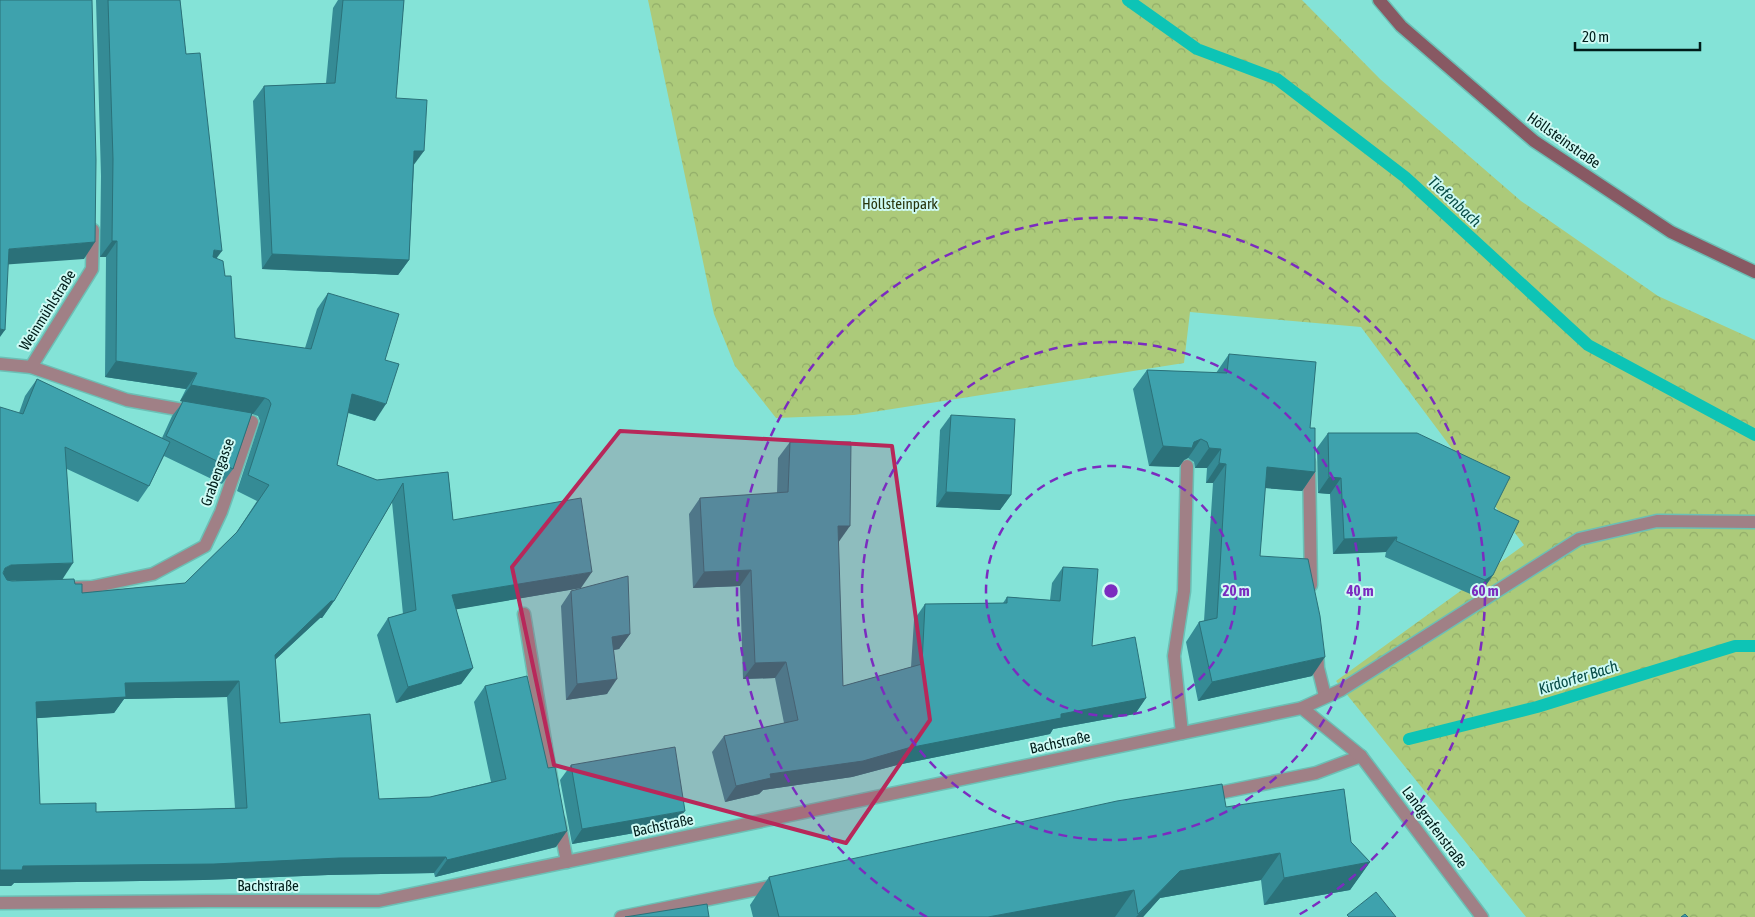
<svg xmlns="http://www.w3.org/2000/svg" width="1755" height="917" font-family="'Asap Condensed',sans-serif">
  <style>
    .park { fill: url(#park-crowns) }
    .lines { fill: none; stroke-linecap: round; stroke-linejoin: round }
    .stream { stroke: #0dc4b6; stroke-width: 12 }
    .lane-casing { stroke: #6cbfb5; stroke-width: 15 }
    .street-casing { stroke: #6cbfb5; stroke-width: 15 }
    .secondary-casing { stroke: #6cbfb5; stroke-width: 15 }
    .lane { stroke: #a08086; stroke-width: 12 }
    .street { stroke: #a08086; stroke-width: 12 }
    .secondary { stroke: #885963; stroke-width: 12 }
    .wall { fill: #358b95; fill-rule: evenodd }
    .shaded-wall { fill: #2b7179 }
    .building { fill: #3ea2ad; stroke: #2b7179; fill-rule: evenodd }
    .marked { fill: #b7285a; fill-opacity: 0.2; stroke: #b7285a; stroke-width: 4; stroke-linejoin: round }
    .ring { fill: none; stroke: #7b2cbf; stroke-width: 2.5; stroke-dasharray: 9 6 }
    .labels { text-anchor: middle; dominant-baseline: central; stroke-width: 4; stroke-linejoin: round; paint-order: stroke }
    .street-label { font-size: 15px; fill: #001d1a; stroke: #cefaf4 }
    .park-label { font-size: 15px; fill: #28350e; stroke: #cefaf4 }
    .water-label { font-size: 16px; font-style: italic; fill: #094d47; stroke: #cefaf4 }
    .centre { fill: #7b2cbf; stroke: #cefaf4; stroke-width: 2.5 }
    .ring-label { font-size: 15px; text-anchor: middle; font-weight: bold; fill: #7b2cbf; stroke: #cefaf4; stroke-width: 4; stroke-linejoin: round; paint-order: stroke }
  </style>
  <defs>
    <pattern id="park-crowns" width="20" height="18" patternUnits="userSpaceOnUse" patternTransform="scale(1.25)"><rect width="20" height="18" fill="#acca7a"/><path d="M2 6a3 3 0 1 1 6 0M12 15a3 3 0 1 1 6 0" fill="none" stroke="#92ad69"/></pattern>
  </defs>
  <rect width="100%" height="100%" fill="#84e3d7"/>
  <path class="park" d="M648,0H1302L1380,79L1521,201L1658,296L1755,340V917H1526L1336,681L1524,545L1361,327L1190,312L1184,363L854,415L776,418L735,366L714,314Z"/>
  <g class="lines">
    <g class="stream">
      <path d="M1128,0L1197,49L1277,79L1405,177L1588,345L1755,435"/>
      <path d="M1409,739L1537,707L1735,646H1755"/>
    </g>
    <g class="lane-casing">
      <g id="lane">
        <path d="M1309,462L1311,585"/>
        <path d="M524,614L552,784"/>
        <path d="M1317,652L1318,668L1325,696"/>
        <path d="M1302,708L1341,690L1579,539L1657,521L1755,522"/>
        <path d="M1182,733L1174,656L1184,591L1187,466"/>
        <path d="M559,821L567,862"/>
      </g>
    </g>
    <g class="street-casing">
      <g id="street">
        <path d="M0,364L31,367L127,400L194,412"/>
        <path d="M31,367L92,269L93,230"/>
        <path d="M65,588L92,587L153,574L205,546L221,512L252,422L234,419"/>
        <path d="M1209,795L1316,773L1361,756"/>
        <path d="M0,903L208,901H379L1302,708L1361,756L1482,917"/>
        <path d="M621,917L778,885"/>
      </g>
    </g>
    <g class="secondary-casing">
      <path id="secondary" d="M1379,0L1401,26L1534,141L1671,232L1755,272"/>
    </g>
    <use href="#lane" class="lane"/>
    <use href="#street" class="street"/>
    <use href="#secondary" class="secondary"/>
  </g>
  <g class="wall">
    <path d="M96,0H180L186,54L216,259L225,276L235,338L305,348L317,309L328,293L385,360L375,421L348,413L337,465L377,480L448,472L453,520L581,588L456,609L473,668L461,684L396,703L377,635L388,618L403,614L392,502L334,601L322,618H320L275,660L280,723L379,799L430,797L491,782L474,702L485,686L556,847L435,877L434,873L328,875L203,880L14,883L11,886L19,413L25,396L37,379L162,438L172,416L183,402L180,401L186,389L105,377L106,257H100L101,176ZM252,414L258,416L260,421L237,491L257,501L236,533L185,583L82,593L75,584L62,580L67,469L138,502L149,486L164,456L222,484L233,469ZM227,697L235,808L96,812L40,804L37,718L114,713L124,699Z"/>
    <path d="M338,0H404L396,98L414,166L409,260L398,275L262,269L253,101L264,86L326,83L333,8Z"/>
    <path d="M1229,354L1310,428L1315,472L1302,491L1265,488L1260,556L1312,676L1198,701L1186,642L1199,622L1204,621L1213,483H1206L1207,468H1195L1194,462L1188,458L1184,460L1179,467L1149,466L1133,389L1147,370L1216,373Z"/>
    <path d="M951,415L1011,495L1000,510L936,507L940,430Z"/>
    <path d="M1328,433L1494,509L1493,575L1482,591L1475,596L1385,557L1386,552L1333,554L1330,494L1318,493L1317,448Z"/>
    <path d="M790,442L838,542L843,686L911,667L914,620L925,604L1003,603L1007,597L1050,600L1052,583L1063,567L1092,646L1146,698L1135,714L1053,729L1050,734L897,765L852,777L763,790L759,794L725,802L712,752L724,736L784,723L775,678L743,679L740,586L693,588L689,514L700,498L777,493L778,458Z"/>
    <path d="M571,591L630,634L619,649L614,650L607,694L566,700L561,606Z"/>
    <path d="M571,765L674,826L572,844L560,780Z"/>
    <path d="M1226,807L1351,842L1370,862L1350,890L1264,905L1261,880L1160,898L1143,917H753L750,905L769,877Z"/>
  </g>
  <g class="shaded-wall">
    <path d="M414,151H424L413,166Z"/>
    <path d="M112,241H117L106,257H100Z"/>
    <path d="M95,242L84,259L0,265L9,249Z"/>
    <path d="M214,250L222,251L210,267Z"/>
    <path d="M272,254L409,260L398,275L262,269Z"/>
    <path d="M0,329L5,330L0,337Z"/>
    <path d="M116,361L197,373L186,389L105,377Z"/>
    <path d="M191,385L265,398L253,414L180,401Z"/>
    <path d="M352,394L386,404L375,421L340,410Z"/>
    <path d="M1201,439L1188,458L1184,460L1179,467L1149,466L1163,446L1194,442Z"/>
    <path d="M1209,448L1221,449L1207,468H1195Z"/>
    <path d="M1219,463L1226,464L1213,483H1206Z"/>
    <path d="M1267,467L1315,472L1302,491L1253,487Z"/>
    <path d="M1329,477L1341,478L1330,494L1318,493Z"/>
    <path d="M946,492L1011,495L1000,510L936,507Z"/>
    <path d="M838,526H850L838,543Z"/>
    <path d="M1397,537L1386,552L1333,554L1344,539Z"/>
    <path d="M73,563L62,580L0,581L5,568L11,565Z"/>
    <path d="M751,570L740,586L693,588L704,572Z"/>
    <path d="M592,572L581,588L441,612L452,595Z"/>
    <path d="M1493,575L1482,591L1475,596L1485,580Z"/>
    <path d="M331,601H334L322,618H320L263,671L275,655Z"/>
    <path d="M630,634L619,649L602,652L612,637Z"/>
    <path d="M1325,657L1312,676L1198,701L1212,682Z"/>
    <path d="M786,662L775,678L743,679L755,663Z"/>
    <path d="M473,668L461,684L396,703L408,687Z"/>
    <path d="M617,679L607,694L566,700L577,684Z"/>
    <path d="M239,681L227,697L124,699L114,713L25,719L36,702L125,683Z"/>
    <path d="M1146,698L1135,714L1053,729L1050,734L897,765L852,777L763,790L759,794L725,802L736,786L770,774L908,748L1061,714Z"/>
    <path d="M685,811L674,826L572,844L582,829Z"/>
    <path d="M567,831L556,847L435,877L447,860Z"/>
    <path d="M1280,853L1261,880L1160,898L1143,917H1136L1180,871Z"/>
    <path d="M446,857L434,873L328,875L203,880L14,883L11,886H0V870L23,866L339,858Z"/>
    <path d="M1370,862L1350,890L1264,905L1284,878Z"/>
    <path d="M1134,890L1115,917H988Z"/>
  </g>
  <g class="building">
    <path d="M0,0H92L96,160L95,242L9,249L5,330L0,329Z"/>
    <path d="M108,0H180L186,54L200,53L222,251L214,250L213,257L223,261L225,276H231L235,338L311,349L328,293L399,314L385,360L399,364L386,404L352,394L337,465L377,480L448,472L453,520L581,498L592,572L452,595L473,668L408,687L388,618L416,610L403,483L334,601H331L275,655L280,723L370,714L379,799L430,797L506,779L485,686L527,676L548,768L555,767L567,831L447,860L446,857L339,858L214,864L23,866L22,870H0V407L23,414L37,379L170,442L149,486L65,447L73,563L11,565L5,568L3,573L7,580L12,581L74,579L75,584H82V593L185,583L237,532L269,485L248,475L271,404L269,400L265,398L191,385L197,373L116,361L117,241H112L113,159ZM239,681L247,808L96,812V803L40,804L36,702L126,697L125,683Z"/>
    <path d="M343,0H404L396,98L427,100L424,151H414L409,260L272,254L264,86L335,83Z"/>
    <path d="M1229,354L1316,362L1310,428H1315V472L1267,467L1260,556L1308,559L1320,616L1325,657L1212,682L1199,622L1217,618L1226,464L1219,463L1221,449L1209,448L1207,442L1201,439L1194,442L1192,448L1163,446L1147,370L1227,373Z"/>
    <path d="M183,401L252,413L233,469L166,436Z"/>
    <path d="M951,415L1015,419L1011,495L946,492Z"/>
    <path d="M1328,433H1417L1510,477L1494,509L1519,521L1493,575L1485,580L1396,541L1397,537L1344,539L1341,478L1329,477Z"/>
    <path d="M790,442H851L850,526H838L843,686L922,664L925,604L1007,603V597L1060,601L1063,567L1098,569L1092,646L1135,637L1146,698L1061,714V718L908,748L863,761L770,774L771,778L736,786L724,736L798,720L786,662L755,663L751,570L704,572L700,498L788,492Z"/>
    <path d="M628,576L630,634L612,637L617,679L577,684L571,591Z"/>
    <path d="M675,747L685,811L582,829L571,765Z"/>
    <path d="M1222,784L1226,807L1344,789L1351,842L1370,862L1284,878L1280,853L1180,871L1138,914L1134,890L988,917H779L769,877L1117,801Z"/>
    <path d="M1376,892L1396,917H1349L1347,915Z"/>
    <path d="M707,904L709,917H625Z"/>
    <path d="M1685,914L1688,917H1681Z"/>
  </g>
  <path class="marked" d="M620,431L892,446L930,720L846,843L554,765L512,567Z"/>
  <g class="ring">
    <circle cx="1111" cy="591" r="125"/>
    <circle cx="1111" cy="591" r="249"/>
    <path d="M927 917A374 374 0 1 1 1295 917"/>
  </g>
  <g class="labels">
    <g class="street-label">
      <text transform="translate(1564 140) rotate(35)">Höllsteinstraße</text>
      <text transform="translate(47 310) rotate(-58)">Weinmühlstraße</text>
      <text transform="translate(217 472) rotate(-70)">Grabengasse</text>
      <text transform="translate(1060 742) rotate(-12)">Bachstraße</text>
      <text transform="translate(663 825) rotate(-12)">Bachstraße</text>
      <text transform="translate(1435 827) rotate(53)">Landgrafenstraße</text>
      <text x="268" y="885">Bachstraße</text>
    </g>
    <g class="park-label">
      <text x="900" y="203">Höllsteinpark</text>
    </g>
    <g class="water-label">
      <text transform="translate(1455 201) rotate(43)">Tiefenbach</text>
      <text transform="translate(1578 677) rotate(-17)">Kirdorfer Bach</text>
    </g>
  </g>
  <circle cx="1111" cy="591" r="8" class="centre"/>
  <g class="ring-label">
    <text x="1236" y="596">20 m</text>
    <text x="1360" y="596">40 m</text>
    <text x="1485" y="596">60 m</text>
  </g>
  <path d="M1575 42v8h125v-8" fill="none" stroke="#001d1a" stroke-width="2.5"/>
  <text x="1582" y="42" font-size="15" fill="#001d1a" stroke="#cefaf4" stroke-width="4" paint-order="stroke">20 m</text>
</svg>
